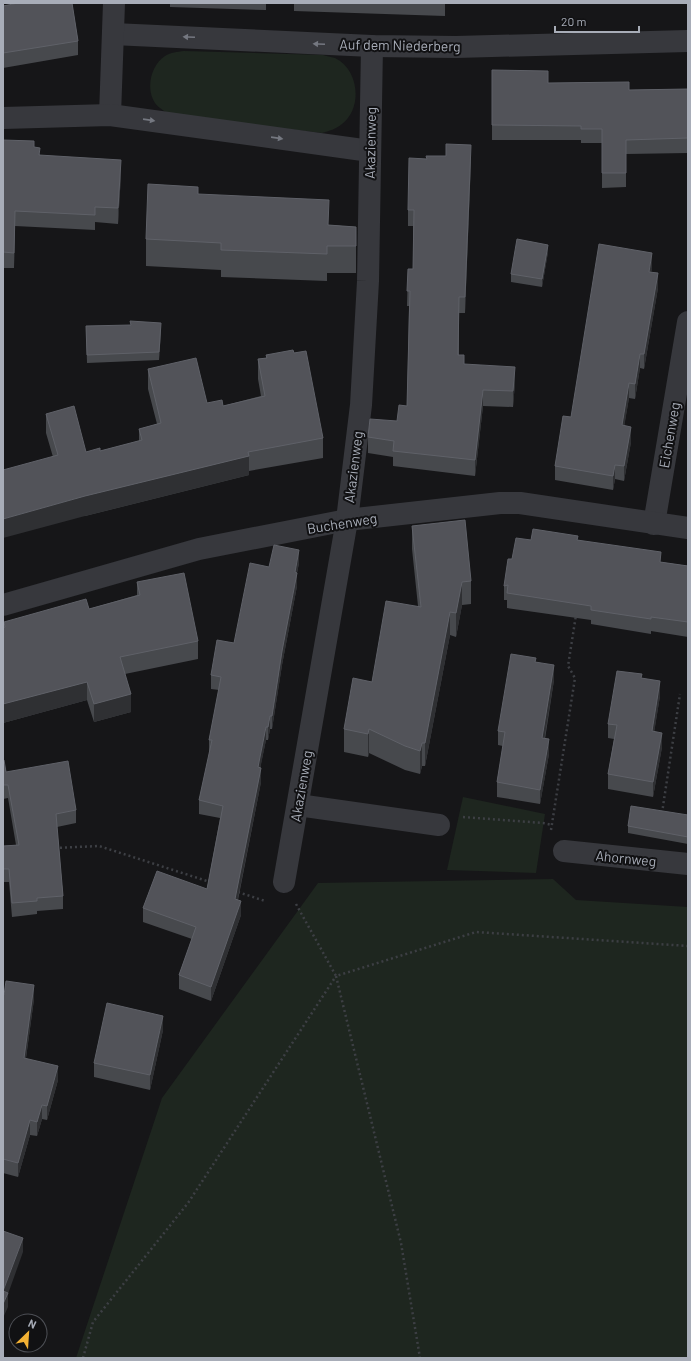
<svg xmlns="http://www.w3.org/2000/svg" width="691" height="1361" font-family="Barlow,sans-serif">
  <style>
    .green { fill: #1e261f }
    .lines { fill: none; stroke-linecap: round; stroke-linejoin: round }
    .path { stroke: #3d3f44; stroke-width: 2.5; stroke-dasharray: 2 3; stroke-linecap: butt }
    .minor { stroke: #37383d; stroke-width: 22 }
    .wall { fill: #47494d }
    .shaded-wall { fill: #2f3033 }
    .building { fill: #525359; stroke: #5f6168 }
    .oneway { fill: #757881 }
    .labels { text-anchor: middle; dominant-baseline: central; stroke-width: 4; stroke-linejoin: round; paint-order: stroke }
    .street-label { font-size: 14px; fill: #a8adb8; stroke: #111113 }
  </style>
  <rect width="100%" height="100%" fill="#161618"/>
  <g class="green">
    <path d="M184,51L323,55C326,56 331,57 335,58C359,69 363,108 342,124C336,129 329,131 322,133L171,115C168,113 163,111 160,108C144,96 149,66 165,56C171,52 177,52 184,51Z"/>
    <path d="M463,797L545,814L536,873L447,870Z"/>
    <path d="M553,879L576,900L688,907V1358H76L162,1098L318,883Z"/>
  </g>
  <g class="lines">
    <g class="path">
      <path d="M662,813L680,694"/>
      <path d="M463,817L543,823L552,825"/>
      <path d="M551,830L575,678L568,666L576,615"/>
      <path d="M55,848L99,846L210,882"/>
      <path d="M238,892L265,901"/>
      <path d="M296,904L336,976L476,932L688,946"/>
      <path d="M336,976L401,1243L420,1358"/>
      <path d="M83,1358L93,1322L188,1203L336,976"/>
    </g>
    <g class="minor">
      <path d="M113,34L372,46L456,47L688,41"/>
      <path d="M110,115L114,3"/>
      <path d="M3,118L110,115L370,151"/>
      <path d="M654,524L688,322"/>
      <path d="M3,605L199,549L347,520L500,503H520L688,528"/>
      <path d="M298,805L439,825"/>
      <path d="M564,851L688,864"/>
      <path d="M284,882L347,520L361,405L368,281L372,46"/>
    </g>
  </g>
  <g class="wall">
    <path d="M16,3H72L78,41V55L3,68V6L16,4Z"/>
    <path d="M170,3H266V10L170,7Z"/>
    <path d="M294,3H445V16L294,11Z"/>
    <path d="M492,70L548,83L629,90L688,89V153L626,154V187L602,188V143H581V140H492Z"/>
    <path d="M3,140L34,147L40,155L121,175L118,224L95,222V230L15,226L14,268H3Z"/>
    <path d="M471,161L465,313H459V355L464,364L515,382L513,407L483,406L475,476L393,466V457L368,453V437L397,421L407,406L409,306H407L408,269H413V226H408V210Z"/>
    <path d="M198,194L329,225L356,227V273H327V281L221,277V270L146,266V239Z"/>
    <path d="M548,252L542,287L511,282V274Z"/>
    <path d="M652,268L651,272L658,288L644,369L640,368L635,399L629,398L624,426L631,442L624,481L615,479L613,490L555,480V466L571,417Z"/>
    <path d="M86,326L161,331L159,360L87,363Z"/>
    <path d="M294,353L323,438V458L249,471V475L85,516L53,457L46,433V414L86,452L100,451L139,441V429L157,424L148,389V369L207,403L223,406L261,396L258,379V359L266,358V355Z"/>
    <path d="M412,526L471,581V604L462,605L456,637L450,635L425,766H422L420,774L405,770L369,753L368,757L344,752V729L372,682L418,606L412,549Z"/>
    <path d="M578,540L661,562L688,566V637L651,631V634L591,624V620L507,608V600H504V586L512,559Z"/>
    <path d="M299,563L297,573V586L282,665L272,729H270L268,740H266L260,768L261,782L238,900L241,915L211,1001L179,989V975L192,939L143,922V908L207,889L220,818L199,814V800L210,753H209V740L219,690L211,689V675L234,643L269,567Z"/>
    <path d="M137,582L198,641V659L125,674L131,712L94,722L87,700L3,723V628L4,627V622L89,609L137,595Z"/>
    <path d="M536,662L554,680L545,739L549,754L540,804L497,797V782L503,746L498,745V731Z"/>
    <path d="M642,678L660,696L654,732L662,747L653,797L608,789V774L614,739L608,738V724Z"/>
    <path d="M3,760L6,772L76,810V823L57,827L63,896V909L37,911V914L12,917L9,882H3V846L16,845L8,798L3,799Z"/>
    <path d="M688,815V844L628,833V826Z"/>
    <path d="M3,995L34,999L26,1058L58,1080L47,1120L42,1119L37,1136L30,1135L18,1177L3,1173Z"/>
    <path d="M163,1030L150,1090L94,1077V1063Z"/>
  </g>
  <g class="shaded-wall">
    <path d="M471,145V161L465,313V297Z"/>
    <path d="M121,160V175L118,224V208Z"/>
    <path d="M15,211V226L14,268V253Z"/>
    <path d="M548,245V252L542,287V279Z"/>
    <path d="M652,253V268L649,286V272Z"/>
    <path d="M658,273V288L644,369V354Z"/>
    <path d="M161,323V331L159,360V352Z"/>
    <path d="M640,354V368L635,399V384Z"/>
    <path d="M515,367V382L513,407V391Z"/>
    <path d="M629,383V398L622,440V425Z"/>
    <path d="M483,390V406L475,476V460Z"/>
    <path d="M631,427V442L624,481V466Z"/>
    <path d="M249,456V475L85,516L3,538V519L85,496Z"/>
    <path d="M615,465V479L613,490V476Z"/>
    <path d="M299,550V563L297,573V586L282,665L272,729V716L295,572Z"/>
    <path d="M462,582V605L456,637V613Z"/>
    <path d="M450,612V635L425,766V743Z"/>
    <path d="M554,665V680L542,753V738Z"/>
    <path d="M660,681V696L652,746V731Z"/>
    <path d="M87,682V700L3,723V704Z"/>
    <path d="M131,694V712L94,722V704Z"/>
    <path d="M270,716V729L268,740V727Z"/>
    <path d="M266,727V740L258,780V767Z"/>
    <path d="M369,729V753L368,757V734Z"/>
    <path d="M662,733V747L653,797V782Z"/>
    <path d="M549,739V754L540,804V790Z"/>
    <path d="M422,743V766L420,774V751Z"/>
    <path d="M261,768V782L235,913V899Z"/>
    <path d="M241,901V915L211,1001V987Z"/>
    <path d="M34,985V999L24,1072V1058Z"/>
    <path d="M163,1016V1030L150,1090V1075Z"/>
    <path d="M58,1066V1080L47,1120V1106Z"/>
    <path d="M42,1105V1119L37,1136V1122Z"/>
    <path d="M30,1120V1135L18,1177V1163Z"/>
    <path d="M23,1238V1252L8,1294V1307L3,1318V1291Z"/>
  </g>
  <g class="building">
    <path d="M18,3H72L78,41L3,53V6Z"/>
    <path d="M492,70L548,71V83L629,82V90L688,89V138L626,140V173H602V129H581V126L492,125Z"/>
    <path d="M3,140L34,141V147L40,148L39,155L121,160L118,208L95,207V215L15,211L14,253L3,252Z"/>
    <path d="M446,144L471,145L465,297H459L458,355H464V364L515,367L513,391L483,390L475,460L393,451L394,441L368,437L370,419L397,421L399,405L407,406L410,291H407L408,269H413L414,210H408L409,158L427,159L426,156H446Z"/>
    <path d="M148,184L198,187V194L329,200L328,225L356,227V246H327V254L221,250V243L146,239Z"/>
    <path d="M517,239L548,245L542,279L511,274Z"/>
    <path d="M599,244L652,253L649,272L658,273L644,354H640L635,384L629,383L622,425L631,427L624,466L615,465L613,476L555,466L563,416L571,417Z"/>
    <path d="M130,321L161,323L159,352L87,355L86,326L131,325Z"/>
    <path d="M293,350L294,353L306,351L323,438L248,452L249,456L85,496L3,519V470L58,455L46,414L74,406L86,452L100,448V451L142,440L139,429L161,423L148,369L196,358L207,403L222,400L223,406L265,396L258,359L267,358L266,355Z"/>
    <path d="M465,520L471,581L462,582L456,613L450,612L425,743H422L420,751L405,746L369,729L368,734L344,729L353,678L372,682L386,601L421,607L412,526Z"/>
    <path d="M533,529L578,536L577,540L661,552L660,562L688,566V622L651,617V619L591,610V606L507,593L508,585L504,586L508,559H512L516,538L531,540Z"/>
    <path d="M274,545L299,550L295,572L297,573L282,651L272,716H270L268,727H266L258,767L261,768L235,899L241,901L211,987L179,975L196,927L143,908L157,871L207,889L223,806L199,800L212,740H209L221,677L211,675L217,640L234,643L250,563L269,567Z"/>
    <path d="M184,573L198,641L120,657L131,694L94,704L87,682L3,704V628L5,627L4,622L86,599L89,609L140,595L137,582Z"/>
    <path d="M511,654L536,658L535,662L554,665L542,738L549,739L540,790L497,782L505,732L498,731Z"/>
    <path d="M617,671L642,674L641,678L660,681L652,731L662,733L653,782L608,774L617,725L608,724Z"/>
    <path d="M3,760H4L6,772L68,761L76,810L56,814L63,896L37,898V901L12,903L9,869H3V846L19,845L8,785H3Z"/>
    <path d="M631,806L688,815V837L628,826Z"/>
    <path d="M6,981L34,985L24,1058L58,1066L47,1106L42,1105L37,1122L30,1120L18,1163L3,1159V995H4Z"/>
    <path d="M107,1003L163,1016L150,1075L94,1063Z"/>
    <path d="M3,1231L23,1238L3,1291L8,1293L3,1304Z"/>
  </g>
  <defs><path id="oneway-solid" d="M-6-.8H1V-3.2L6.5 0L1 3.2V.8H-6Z"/></defs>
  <g class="oneway">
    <use href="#oneway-solid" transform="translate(189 37) rotate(-177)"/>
    <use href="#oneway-solid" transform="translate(319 44) rotate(-177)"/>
    <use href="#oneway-solid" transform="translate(149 120) rotate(8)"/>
    <use href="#oneway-solid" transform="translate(277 138) rotate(8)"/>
  </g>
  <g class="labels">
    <g class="street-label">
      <text transform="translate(400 45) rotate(1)">Auf dem Niederberg</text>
      <text transform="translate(370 143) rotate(-89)">Akazienweg</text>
      <text transform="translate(669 435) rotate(-80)">Eichenweg</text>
      <text transform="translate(353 467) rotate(-83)">Akazienweg</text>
      <text transform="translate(342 523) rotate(-9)">Buchenweg</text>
      <text transform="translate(301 786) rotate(-80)">Akazienweg</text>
      <text transform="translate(626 858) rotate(6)">Ahornweg</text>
    </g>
  </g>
  <rect width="691" height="1361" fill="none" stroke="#a8adb8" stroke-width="8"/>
  <g transform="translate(28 1333) rotate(25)"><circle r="19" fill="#111113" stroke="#4d4f55"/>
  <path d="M0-3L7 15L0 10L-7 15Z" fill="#f2b134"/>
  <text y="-6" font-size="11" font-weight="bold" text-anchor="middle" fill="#a8adb8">N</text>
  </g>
  <path d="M555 26v6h84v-6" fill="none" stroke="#a8adb8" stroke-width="2"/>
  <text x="561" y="26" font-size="12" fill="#a8adb8" stroke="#111113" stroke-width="3" paint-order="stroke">20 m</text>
</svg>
